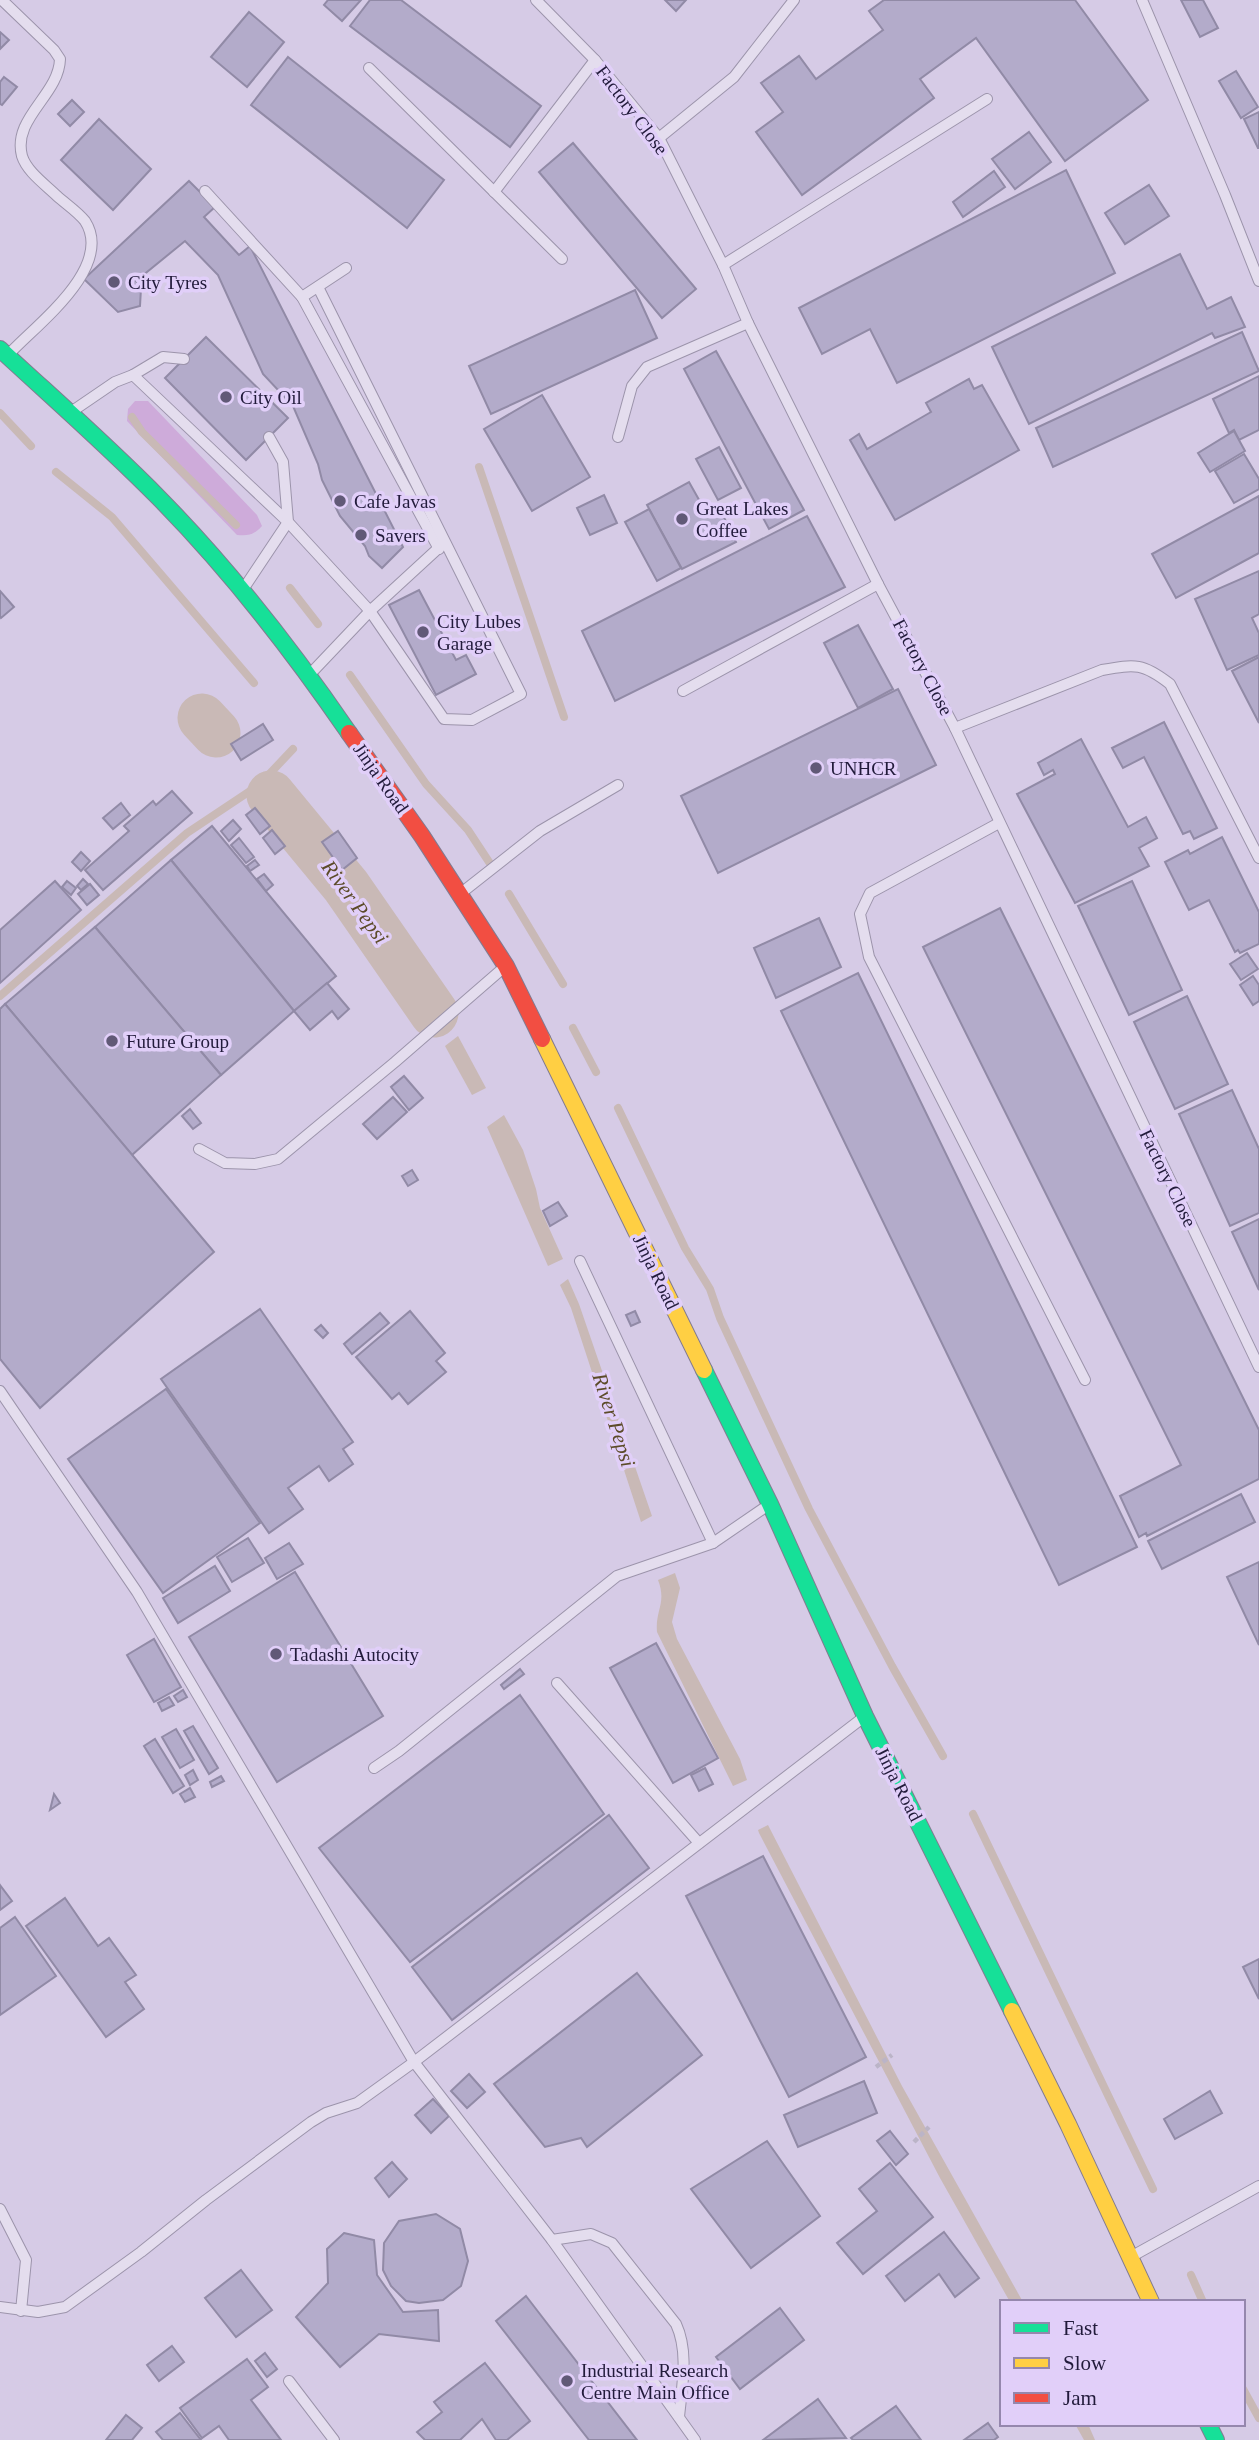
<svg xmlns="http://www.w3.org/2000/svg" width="1259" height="2440" font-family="Georgia,serif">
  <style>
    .green { fill: #ceabda }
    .water { fill: #c9b9b6 }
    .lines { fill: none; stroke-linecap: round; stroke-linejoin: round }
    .stream { stroke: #c9b9b6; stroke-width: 8 }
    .river { stroke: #c9b9b6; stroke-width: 49 }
    .building { fill: #b3abca; stroke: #918aa6; stroke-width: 2 }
    .lane-casing { stroke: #9c94ab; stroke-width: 12 }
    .fast-casing { stroke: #827b90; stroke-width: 18 }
    .slow-casing { stroke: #827b90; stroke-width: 18 }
    .jam-casing { stroke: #827b90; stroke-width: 18 }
    .path { stroke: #bbb4c7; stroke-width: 4.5; stroke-dasharray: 5 3.5; stroke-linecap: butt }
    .lane { stroke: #e4ddee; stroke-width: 10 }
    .fast { stroke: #16e098; stroke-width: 16 }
    .slow { stroke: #ffcf43; stroke-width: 16 }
    .jam { stroke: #f24e42; stroke-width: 16 }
    .poi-dot { fill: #615977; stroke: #e1cff9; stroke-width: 2.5 }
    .labels { text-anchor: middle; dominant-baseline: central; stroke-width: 7; stroke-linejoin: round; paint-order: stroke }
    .street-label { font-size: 19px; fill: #221b3b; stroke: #e1cff9 }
    .poi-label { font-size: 19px; fill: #221b3b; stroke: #e1cff9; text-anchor: start }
    .water-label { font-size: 21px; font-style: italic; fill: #5c4b29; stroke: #e1cff9 }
  </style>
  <rect width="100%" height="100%" fill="#d6cbe6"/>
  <path class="green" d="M135,401H148L257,515L262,526C254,535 248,536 237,535L127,421L128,409Z"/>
  <g class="water">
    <path d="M277,791L346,878L335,886L265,799Z"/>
    <path d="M362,898L440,1007L427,1015L346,910Z"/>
    <path d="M458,1036L486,1088L472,1095L445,1046Z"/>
    <path d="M504,1115L523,1150L536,1189L540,1208L563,1259L548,1266L487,1127Z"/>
    <path d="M568,1279L579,1304L652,1516L641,1522L571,1308L560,1285Z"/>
    <path d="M675,1573L680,1588L672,1622L677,1639L740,1759L747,1780L733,1786L657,1632C655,1610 667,1603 658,1580Z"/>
    <path d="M768,1825L902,2086L1023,2302H1010L940,2178L759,1833L758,1830Z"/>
    <path d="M1075,2424H1088L1095,2440H1084Z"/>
  </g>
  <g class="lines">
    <g class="stream">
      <path d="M0,413L31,446"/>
      <path d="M132,417L142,432L236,525"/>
      <path d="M479,467L564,717"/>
      <path d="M56,472L112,517L254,683"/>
      <path d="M290,588L318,624"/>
      <path d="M350,675L426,784L468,830L493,868"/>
      <path d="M509,894L563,984"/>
      <path d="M0,996L187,833L259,785L293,749"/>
      <path d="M573,1028L596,1072"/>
      <path d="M618,1108L685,1248L710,1289L720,1318L809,1509L892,1666L943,1756"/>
      <path d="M973,1814L1153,2189"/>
      <path d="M1191,2275L1203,2302"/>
      <path d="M1243,2389L1259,2418"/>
    </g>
    <g class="river">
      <path d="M202,718L216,733"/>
      <path d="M271,795L346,886L434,1013"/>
    </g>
  </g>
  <g class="building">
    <path d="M328,0H361L342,21L324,5Z"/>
    <path d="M370,0H401L541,106L510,147L350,26Z"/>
    <path d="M665,0H686L676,11Z"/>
    <path d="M884,0H1075L1148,100L1065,161L976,38L920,79L934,98L802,195L756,132L783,112L761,83L799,56L816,79L883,30L869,11Z"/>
    <path d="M1181,0H1203L1218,28L1200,37Z"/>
    <path d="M249,12L284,42L247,87L211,57Z"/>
    <path d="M0,32L9,40L0,49Z"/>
    <path d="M288,57L444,180L407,228L251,105Z"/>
    <path d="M1236,71L1258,107L1241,118L1219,81Z"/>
    <path d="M4,77L17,87L2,105L0,104V82Z"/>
    <path d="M72,100L84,112L70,126L58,114Z"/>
    <path d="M1259,112V148H1258L1244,119Z"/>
    <path d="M99,119L151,169L113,210L61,160Z"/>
    <path d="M1029,132L1051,162L1015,189L992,159Z"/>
    <path d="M573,143L696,289L662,318L539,172Z"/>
    <path d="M1066,170L1115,273L897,383L870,329L822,354L799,308Z"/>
    <path d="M994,171L1005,187L963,217L953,202Z"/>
    <path d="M189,181L215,207L204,217L239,255L250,246L403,547L382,568L369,556L365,546L340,516L322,480L318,464L293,406L263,374L218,275L185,241L136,281L141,288L140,306L118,312L84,279Z"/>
    <path d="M1149,185L1169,216L1125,244L1105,213Z"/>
    <path d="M1180,254L1207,309L1231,297L1245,327L1215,338L1212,333L1029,424L992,347Z"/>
    <path d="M635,290L657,338L491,414L469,366Z"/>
    <path d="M1242,332L1259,371L1053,467L1036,428Z"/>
    <path d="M206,337L288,418L246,460L165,378Z"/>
    <path d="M716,351L804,510L769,529L684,369Z"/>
    <path d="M1259,376V430L1239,440L1234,430L1229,433L1213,399Z"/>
    <path d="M969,379L974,389L982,385L1019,450L895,520L850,440L859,434L867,449L931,412L926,403Z"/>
    <path d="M542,395L590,477L532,511L484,429Z"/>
    <path d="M1234,431L1245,451L1210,472L1198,453Z"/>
    <path d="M719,447L741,488L718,500L696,459Z"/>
    <path d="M1244,454L1259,479V489L1234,503L1215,471Z"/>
    <path d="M689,482L707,514L719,507L736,542L682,569L647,505Z"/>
    <path d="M604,495L617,523L590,535L577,508Z"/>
    <path d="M1259,496V553L1176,598L1152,554Z"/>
    <path d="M649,509L681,568L657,581L625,522Z"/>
    <path d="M807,516L845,587L615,701L582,631Z"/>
    <path d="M1259,571V614L1252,618L1259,633V655L1227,670L1195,599Z"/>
    <path d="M419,590L456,660L466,655L476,674L436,695L389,605Z"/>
    <path d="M0,591L14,607L1,618L0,616Z"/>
    <path d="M858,625L893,689L858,708L824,643Z"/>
    <path d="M1259,657V723L1232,671Z"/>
    <path d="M898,689L936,765L718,873L681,796Z"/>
    <path d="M1164,722L1217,828L1194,839L1190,831L1183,834L1144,757L1123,768L1112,748Z"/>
    <path d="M263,724L273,740L241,760L231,744Z"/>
    <path d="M1081,739L1128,827L1146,817L1157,838L1139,848L1149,866L1075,903L1017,794L1055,774L1053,770L1044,775L1038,763Z"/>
    <path d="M172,791L192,813L103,890L85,870L129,831L124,826L153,801L156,805Z"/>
    <path d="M121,803L130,815L113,829L103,818Z"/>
    <path d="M255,808L270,826L260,834L246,815Z"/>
    <path d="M233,820L241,829L229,841L221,831Z"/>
    <path d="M212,826L336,976L294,1011L171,860Z"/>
    <path d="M272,830L285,846L275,854L263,838Z"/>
    <path d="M338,831L357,858L342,870L322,842Z"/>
    <path d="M1222,837L1259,912V944L1240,953L1238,950L1235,952L1209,900L1189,910L1165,862L1188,850L1190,854Z"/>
    <path d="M239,838L254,857L246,863L231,845Z"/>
    <path d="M81,852L90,861L81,871L72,862Z"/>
    <path d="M171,860L294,1011L221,1075L95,927Z"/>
    <path d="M255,860L259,865L250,871L247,866Z"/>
    <path d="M264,874L273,885L266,891L257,879Z"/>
    <path d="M83,879L88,884L81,890L77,886Z"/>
    <path d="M55,881L81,910L0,983V930Z"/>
    <path d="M67,881L76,888L71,895L62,887Z"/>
    <path d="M1132,881L1182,990L1129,1015L1078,906Z"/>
    <path d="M90,884L99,895L87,905L78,894Z"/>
    <path d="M1000,908L1259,1430V1479L1147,1536L1146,1533L1139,1537L1120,1496L1181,1465L923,947Z"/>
    <path d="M819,918L841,967L776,998L754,948Z"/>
    <path d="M95,927L221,1075L132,1155L5,1004Z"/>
    <path d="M1247,953L1258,969L1241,980L1230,964Z"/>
    <path d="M858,973L1137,1547L1059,1585L781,1011Z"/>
    <path d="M1253,976L1259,985V1001L1253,1005L1240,985Z"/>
    <path d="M327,983L349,1009L338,1019L332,1011L310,1030L294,1011Z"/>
    <path d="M1187,996L1228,1084L1175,1109L1134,1022Z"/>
    <path d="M5,1004L214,1252L40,1408L0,1359V1009Z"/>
    <path d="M404,1076L423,1098L409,1110L391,1087Z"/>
    <path d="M1232,1090L1259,1149V1213L1230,1226L1179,1114Z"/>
    <path d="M393,1097L407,1112L377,1139L363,1124Z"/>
    <path d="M190,1109L201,1123L193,1129L182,1116Z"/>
    <path d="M412,1170L418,1180L408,1186L402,1176Z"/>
    <path d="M558,1202L567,1216L550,1226L543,1211Z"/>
    <path d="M1259,1219V1290L1232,1232Z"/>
    <path d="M260,1309L353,1442L343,1449L353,1464L329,1481L319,1466L288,1488L303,1509L269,1533L161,1379Z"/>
    <path d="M410,1311L445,1353L436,1361L446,1372L408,1404L399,1393L392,1399L356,1357Z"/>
    <path d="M635,1311L640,1322L631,1326L626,1315Z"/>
    <path d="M380,1313L389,1323L352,1354L344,1344Z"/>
    <path d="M321,1325L328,1333L323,1338L315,1330Z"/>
    <path d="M166,1389L260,1523L163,1593L68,1459Z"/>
    <path d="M1241,1494L1255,1522L1162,1569L1148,1541Z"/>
    <path d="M248,1538L264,1563L232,1582L217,1557Z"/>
    <path d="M289,1543L303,1564L277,1579L265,1558Z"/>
    <path d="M1259,1562V1645L1227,1577Z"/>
    <path d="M215,1566L230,1591L178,1623L163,1598Z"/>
    <path d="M295,1572L383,1716L277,1782L189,1637Z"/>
    <path d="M154,1639L181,1687L154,1702L127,1655Z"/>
    <path d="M656,1643L718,1758L673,1783L610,1668Z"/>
    <path d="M520,1669L524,1674L504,1689L501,1685Z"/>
    <path d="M183,1690L187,1697L178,1702L174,1696Z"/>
    <path d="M520,1695L604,1814L410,1962L319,1848Z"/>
    <path d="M169,1697L174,1705L162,1711L158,1703Z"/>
    <path d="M193,1726L218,1768L209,1774L184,1731Z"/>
    <path d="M176,1729L194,1760L180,1768L162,1737Z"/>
    <path d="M155,1739L184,1786L173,1793L144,1746Z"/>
    <path d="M705,1768L713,1784L699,1791L691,1775Z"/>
    <path d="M193,1770L198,1780L190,1785L185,1775Z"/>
    <path d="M221,1776L224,1781L212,1787L210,1782Z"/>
    <path d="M190,1788L195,1797L185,1802L180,1794Z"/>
    <path d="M54,1794L60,1803L50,1810Z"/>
    <path d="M609,1815L649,1868L452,2020L412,1967Z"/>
    <path d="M763,1856L866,2057L789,2097L686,1896Z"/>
    <path d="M0,1885L12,1901L0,1910Z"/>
    <path d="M65,1898L98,1946L109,1938L136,1975L125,1982L144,2009L106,2037L26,1926Z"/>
    <path d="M15,1917L56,1976L0,2015V1928Z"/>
    <path d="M1259,1959V1999L1243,1967Z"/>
    <path d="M637,1973L702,2055L587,2147L581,2138L545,2147L494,2084Z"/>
    <path d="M469,2074L485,2092L467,2108L451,2091Z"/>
    <path d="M864,2081L877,2113L798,2147L784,2115Z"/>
    <path d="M1210,2091L1222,2113L1175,2139L1164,2119Z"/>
    <path d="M433,2099L449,2116L431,2133L415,2115Z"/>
    <path d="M890,2131L908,2154L896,2165L877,2141Z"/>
    <path d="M767,2141L820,2216L751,2268L691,2189Z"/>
    <path d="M392,2162L407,2179L389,2197L375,2178Z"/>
    <path d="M890,2163L933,2217L863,2274L837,2243L877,2211L859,2189Z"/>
    <path d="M436,2214L460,2229L468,2261L461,2286L443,2300L419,2303L406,2301L391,2286L383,2270L384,2243L399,2221Z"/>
    <path d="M944,2232L979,2278L955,2297L939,2274L905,2301L886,2276Z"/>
    <path d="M344,2233L374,2240L377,2275L403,2312L438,2310L439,2341L379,2334L340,2367L296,2317L328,2283L327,2249Z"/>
    <path d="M241,2270L272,2310L236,2337L205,2298Z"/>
    <path d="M526,2296L637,2440H589L496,2321Z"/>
    <path d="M780,2308L804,2340L740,2389L716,2357Z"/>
    <path d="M172,2346L184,2362L159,2381L147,2365Z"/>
    <path d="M265,2353L277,2369L267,2377L255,2361Z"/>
    <path d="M247,2359L268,2387L251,2400L281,2440H229L219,2426L202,2438L180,2408Z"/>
    <path d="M485,2363L530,2421L507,2440H496L482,2419L460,2440H425L417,2432L442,2412L434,2402Z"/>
    <path d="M818,2399L846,2438L763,2440Z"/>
    <path d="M896,2406L921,2440H853L851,2438Z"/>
    <path d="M180,2413L201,2440H163L156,2432Z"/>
    <path d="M126,2415L142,2428L132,2440H106Z"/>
    <path d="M988,2423L998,2437L994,2440H964Z"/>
  </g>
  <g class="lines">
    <g class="lane-casing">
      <g id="lane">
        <path d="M2,0L54,50L60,59C59,95 12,118 22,156C27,172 46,185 57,196C66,204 78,212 85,221C114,266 40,322 12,351"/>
        <path d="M536,0L595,60L659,138L723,265L748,323L878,584L955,728L1259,1367"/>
        <path d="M1142,0L1225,195L1259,281"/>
        <path d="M369,68L562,259"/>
        <path d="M659,138L734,77L794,0"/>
        <path d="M205,191L302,297L346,268"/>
        <path d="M494,192L595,60"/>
        <path d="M723,265L987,99"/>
        <path d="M302,297L439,549"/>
        <path d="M133,375L163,357L184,359"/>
        <path d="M74,410L115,382L133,375L288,522L246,585"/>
        <path d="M269,437L283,462L288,522L370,611L444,543"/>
        <path d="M618,437L632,386L647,367L748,323"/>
        <path d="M314,670L370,611L444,719L472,720L521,694L318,287"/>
        <path d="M683,691L878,584"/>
        <path d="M955,728L1102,670C1136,664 1143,663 1170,684L1259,858"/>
        <path d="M999,823L870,893L860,914L869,957L1085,1380"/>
        <path d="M465,890L540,831L618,785"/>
        <path d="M199,1149L225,1163L255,1164L278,1159L395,1062L501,970"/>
        <path d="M580,1261L713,1543"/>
        <path d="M0,1391L137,1592L414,2062L552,2240L695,2440"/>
        <path d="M557,1683L699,1843"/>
        <path d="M374,1768L399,1751L617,1576L713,1543L764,1508"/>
        <path d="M0,2209L26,2260L21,2311"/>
        <path d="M552,2240L591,2234L612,2243L676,2324C689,2352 682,2386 679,2417"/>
        <path d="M1136,2254L1259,2186"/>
        <path d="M0,2307L38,2312L65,2307L141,2252L206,2200L311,2122L326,2113L357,2103L414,2062L860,1720"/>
        <path d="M289,2381L334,2440"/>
      </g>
    </g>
    <g class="fast-casing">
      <g id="fast">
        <path d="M0,349C53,398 108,446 159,498C230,570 292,650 349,733"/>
        <path d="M704,1370L770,1504L865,1716L1012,2011"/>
        <path d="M1208,2424L1216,2440"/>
      </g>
    </g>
    <g class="slow-casing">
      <g id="slow">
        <path d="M542,1039L704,1370"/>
        <path d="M1012,2011L1068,2124L1151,2302"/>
      </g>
    </g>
    <g class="jam-casing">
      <path id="jam" d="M349,733L422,836L506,966L542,1039"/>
    </g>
    <g class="path">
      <path d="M876,2067L892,2055"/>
      <path d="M914,2142L929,2127"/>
    </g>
    <use href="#lane" class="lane"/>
    <use href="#fast" class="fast"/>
    <use href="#slow" class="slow"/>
    <use href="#jam" class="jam"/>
  </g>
  <g class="poi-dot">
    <circle cx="114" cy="282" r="7"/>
    <circle cx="226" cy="397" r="7"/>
    <circle cx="340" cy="501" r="7"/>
    <circle cx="682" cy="519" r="7"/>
    <circle cx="361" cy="535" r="7"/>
    <circle cx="423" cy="632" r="7"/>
    <circle cx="816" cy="768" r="7"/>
    <circle cx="112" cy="1041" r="7"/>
    <circle cx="276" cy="1654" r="7"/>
    <circle cx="567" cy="2381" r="7"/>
  </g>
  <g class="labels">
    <g class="street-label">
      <text transform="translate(632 110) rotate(53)">Factory Close</text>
      <text transform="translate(923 667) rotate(62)">Factory Close</text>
      <text transform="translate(381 778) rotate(55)">Jinja Road</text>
      <text transform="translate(1168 1178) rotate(64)">Factory Close</text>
      <text transform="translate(656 1272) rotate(64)">Jinja Road</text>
      <text transform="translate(899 1784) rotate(63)">Jinja Road</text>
    </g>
    <g class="poi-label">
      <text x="128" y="282">City Tyres</text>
      <text x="240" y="397">City Oil</text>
      <text x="354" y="501">Cafe Javas</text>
      <text x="696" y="508">Great Lakes<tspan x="696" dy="22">Coffee</tspan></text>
      <text x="375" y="535">Savers</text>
      <text x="437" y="621">City Lubes<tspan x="437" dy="22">Garage</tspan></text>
      <text x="830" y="768">UNHCR</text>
      <text x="126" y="1041">Future Group</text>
      <text x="290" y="1654">Tadashi Autocity</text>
      <text x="581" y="2370">Industrial Research<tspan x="581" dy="22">Centre Main Office</tspan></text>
    </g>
    <g class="water-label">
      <text transform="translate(355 902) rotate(54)">River Pepsi</text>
      <text transform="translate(614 1420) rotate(72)">River Pepsi</text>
    </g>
  </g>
  <rect x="1000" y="2300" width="245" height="126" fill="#e1cff9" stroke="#9587ad" stroke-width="2"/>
  <rect x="1014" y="2323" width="35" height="10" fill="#16e098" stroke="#9587ad" stroke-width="2"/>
  <text x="1063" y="2335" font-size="21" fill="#221b3b">Fast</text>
  <rect x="1014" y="2358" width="35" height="10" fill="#ffcf43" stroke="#9587ad" stroke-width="2"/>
  <text x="1063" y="2370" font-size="21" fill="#221b3b">Slow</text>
  <rect x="1014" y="2393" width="35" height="10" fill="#f24e42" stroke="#9587ad" stroke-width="2"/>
  <text x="1063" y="2405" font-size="21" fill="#221b3b">Jam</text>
</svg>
